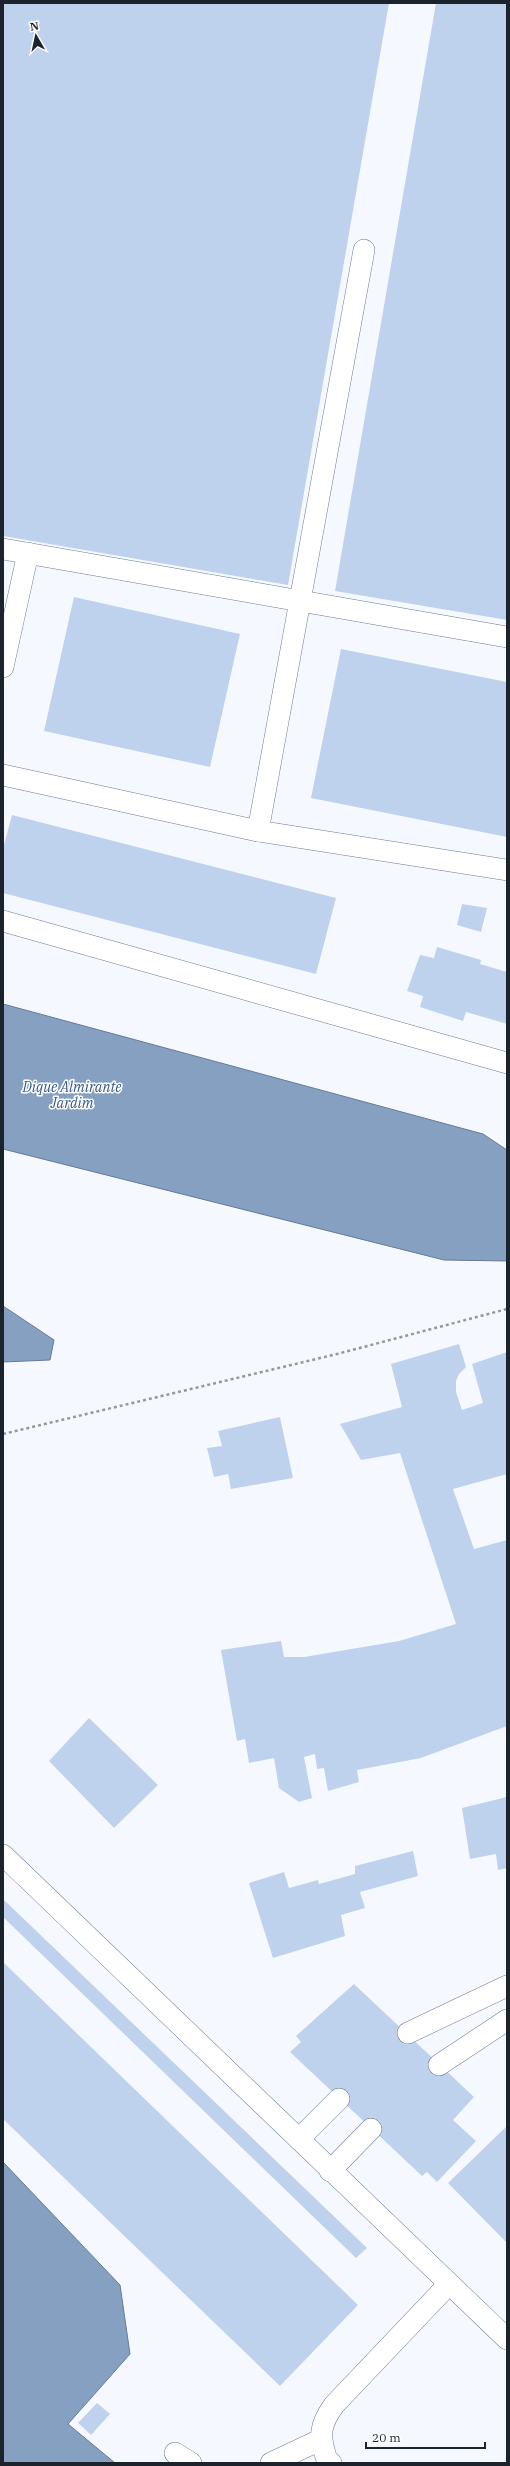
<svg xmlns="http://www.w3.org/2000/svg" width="510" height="2466" font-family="'IBM Plex Serif',serif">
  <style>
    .water { fill: #86a0c2; stroke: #667a95 }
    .building { fill: #bfd2ed }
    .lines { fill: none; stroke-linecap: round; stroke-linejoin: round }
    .lane-casing { stroke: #6b7c95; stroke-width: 22 }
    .path { stroke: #92989f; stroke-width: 2.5; stroke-dasharray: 3 3; stroke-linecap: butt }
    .lane { stroke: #fff; stroke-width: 21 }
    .labels { text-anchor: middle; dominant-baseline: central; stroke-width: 3; stroke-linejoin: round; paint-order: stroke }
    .water-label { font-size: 14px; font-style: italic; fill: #355989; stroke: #fff }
  </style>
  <rect width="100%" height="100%" fill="#f5f9ff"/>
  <g class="water">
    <path d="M3,1004L483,1134L507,1150V1261L444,1260L3,1149Z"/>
    <path d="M3,1306L54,1340L50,1360L3,1362Z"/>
    <path d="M3,2162L120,2285L130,2354L68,2424L115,2463H3Z"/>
  </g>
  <g class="building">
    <path d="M3,3H389L288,585L3,536Z"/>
    <path d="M436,3H507V620L335,591Z"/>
    <path d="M74,597L240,634L210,767L44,731Z"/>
    <path d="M341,649L507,682V837L311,798Z"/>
    <path d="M12,815L336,898L316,974L3,893V849Z"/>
    <path d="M462,904L487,908L481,932L457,925Z"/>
    <path d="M437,947L481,960L480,964L507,972V1024L466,1012L463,1021L420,1007L423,996L407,991L420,955L434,958Z"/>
    <path d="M459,1344L466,1367L459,1374L456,1381V1392L462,1410L483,1403L472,1364L507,1352V1474L453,1489L474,1549L507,1540V1726L421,1758L357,1770L359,1782L328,1791L324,1768L317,1769L315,1754L304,1757L312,1798L299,1802L279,1788L274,1758L249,1763L245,1739L237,1741L221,1650L281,1641L284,1657H304L399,1641L456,1624L400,1453L361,1460L340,1424L402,1407L391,1364Z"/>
    <path d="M280,1417L293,1478L231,1489L228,1474L214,1477L207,1448L222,1446L218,1431Z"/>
    <path d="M89,1718L158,1785L114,1828L49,1761Z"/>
    <path d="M507,1797V1868L498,1870L496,1854L470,1859L462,1808Z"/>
    <path d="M413,1851L418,1876L360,1892L365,1908L341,1915L345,1936L273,1958L249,1883L284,1872L289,1888L318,1880L319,1884L355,1874V1866Z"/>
    <path d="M3,1899L367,2248L356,2258L3,1917Z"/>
    <path d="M3,1962L358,2305L280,2386L3,2119Z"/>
    <path d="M354,1984L474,2097L453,2120L476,2141L437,2182L427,2172L422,2176L290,2052L301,2042L296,2036Z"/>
    <path d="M507,2126V2243L448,2183Z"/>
    <path d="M97,2403L110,2414L91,2435L78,2423Z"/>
  </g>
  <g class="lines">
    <g class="lane-casing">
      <g id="lane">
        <path d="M3,549L507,637"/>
        <path d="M3,667L28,553"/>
        <path d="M3,775L258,831L507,870"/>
        <path d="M258,831L364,250"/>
        <path d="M3,921L507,1063"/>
        <path d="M3,1855L507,2339"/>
        <path d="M408,2033L507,1986"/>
        <path d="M439,2065L507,2020"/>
        <path d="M299,2139L339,2099"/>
        <path d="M330,2171L371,2129"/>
        <path d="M175,2453L191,2463"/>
        <path d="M271,2463L320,2440"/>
        <path d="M331,2463L327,2460C319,2436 319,2426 334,2405L449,2284"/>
      </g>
    </g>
    <path class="path" d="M3,1434L337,1354L507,1309"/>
    <use href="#lane" class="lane"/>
  </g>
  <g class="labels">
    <g class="water-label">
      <text x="72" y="1087">Dique Almirante<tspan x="72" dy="16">Jardim</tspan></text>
    </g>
  </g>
  <rect width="510" height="2466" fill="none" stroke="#1b232d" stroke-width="8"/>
  <g transform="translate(36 36) rotate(351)" stroke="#ffffff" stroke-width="3" paint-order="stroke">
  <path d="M0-3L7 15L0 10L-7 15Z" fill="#1b232d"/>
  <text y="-6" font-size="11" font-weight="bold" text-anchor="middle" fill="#1b232d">N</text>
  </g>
  <path d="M366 2442v6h119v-6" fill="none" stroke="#1b232d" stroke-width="2"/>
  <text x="372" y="2442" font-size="12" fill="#1b232d" stroke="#ffffff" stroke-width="3" paint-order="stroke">20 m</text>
</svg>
